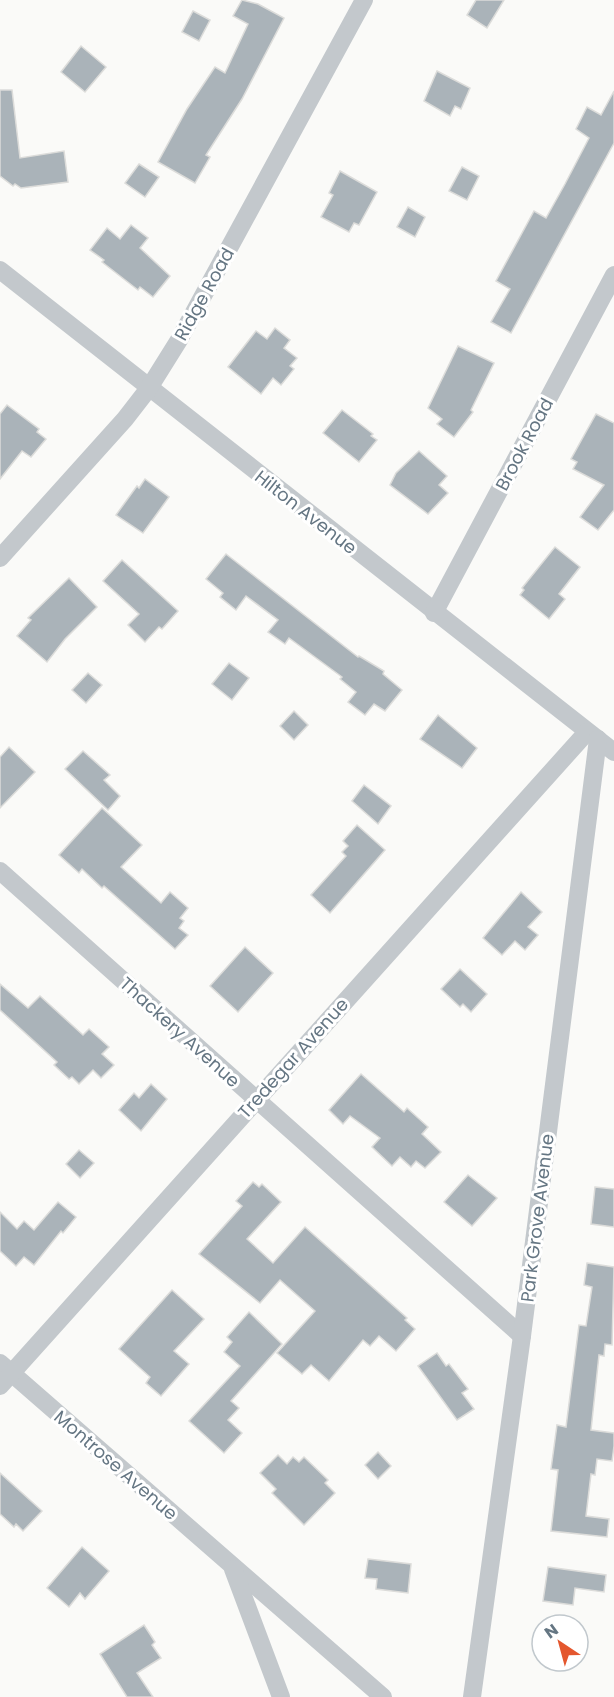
<svg xmlns="http://www.w3.org/2000/svg" width="614" height="1697" font-family="Poppins,sans-serif">
  <style>
    .building { fill: #aab3b9; stroke: #dcdcda; stroke-width: 1.5 }
    .lines { fill: none; stroke-linecap: round; stroke-linejoin: round }
    .minor { stroke: #c3c8cc; stroke-width: 18 }
    .labels { text-anchor: middle; dominant-baseline: central; stroke-width: 6; stroke-linejoin: round; paint-order: stroke }
    .street-label { font-size: 18px; fill: #657683; stroke: #fff }
  </style>
  <rect width="100%" height="100%" fill="#fafaf8"/>
  <g class="building">
    <path d="M242,0L258,4L284,18L242,99L206,155L210,157L195,183L158,162L187,109L215,67L225,73L248,24L233,16Z"/>
    <path d="M476,0H504L487,28L467,15Z"/>
    <path d="M193,11L210,20L199,41L182,32Z"/>
    <path d="M81,46L106,67L85,92L61,72Z"/>
    <path d="M437,71L470,88L461,109L455,106L450,116L424,101Z"/>
    <path d="M0,90H12L20,158L64,151L68,182L21,188L15,184L13,186L0,176Z"/>
    <path d="M614,91V143L511,333L491,322L510,289L496,281L534,211L546,218L565,184L589,138L576,129L587,107L601,115Z"/>
    <path d="M139,164L159,177L145,197L125,183Z"/>
    <path d="M462,167L479,176L467,200L449,191Z"/>
    <path d="M340,171L377,192L359,225L354,223L349,232L321,217L333,195L329,193Z"/>
    <path d="M408,207L425,217L415,237L397,227Z"/>
    <path d="M131,225L148,238L140,248L170,276L153,297L140,287L138,290L102,262L104,260L90,250L107,228L120,239Z"/>
    <path d="M275,328L290,340L284,348L297,358L290,366L294,369L281,385L273,378L261,394L228,367L256,331L267,339Z"/>
    <path d="M458,346L494,363L471,410L473,412L454,437L437,424L442,419L428,408Z"/>
    <path d="M7,405L39,429L37,432L46,439L31,457L22,451L0,479V414Z"/>
    <path d="M342,410L373,434L371,436L377,440L359,462L323,433Z"/>
    <path d="M596,414L614,423V510L598,530L580,517L604,485L573,469L577,462L571,459Z"/>
    <path d="M419,451L447,476L439,485L448,493L428,514L390,485L396,473Z"/>
    <path d="M145,479L169,497L143,533L116,515L137,486L139,488Z"/>
    <path d="M555,547L580,567L559,594L565,599L549,619L520,595L524,590L522,588Z"/>
    <path d="M226,554L358,657L359,656L384,671L383,674L402,690L385,711L374,704L365,715L348,702L356,692L340,679L342,677L289,638L285,644L268,632L278,620L246,596L236,610L220,597L223,593L206,579Z"/>
    <path d="M122,560L178,611L162,629L159,627L145,642L128,625L139,614L103,581Z"/>
    <path d="M69,578L97,607L65,639L47,662L17,636L31,620L28,618Z"/>
    <path d="M229,663L249,678L232,700L212,684Z"/>
    <path d="M88,673L102,685L86,703L72,690Z"/>
    <path d="M294,711L308,725L294,740L280,726Z"/>
    <path d="M438,715L477,748L462,768L420,739Z"/>
    <path d="M9,747L35,772L0,808V757Z"/>
    <path d="M83,751L110,775L104,780L120,796L108,810L65,769Z"/>
    <path d="M364,785L391,806L378,824L352,801Z"/>
    <path d="M102,808L142,845L121,867L161,903L170,892L188,908L180,918L184,921L179,928L188,935L175,949L104,886L102,888L82,869L79,873L59,855Z"/>
    <path d="M357,825L385,850L330,913L311,895L346,856L342,852L348,846L343,841Z"/>
    <path d="M521,892L542,912L528,927L538,935L525,950L515,941L502,955L483,938Z"/>
    <path d="M245,947L273,973L238,1012L210,986Z"/>
    <path d="M460,969L487,994L471,1012L463,1004L460,1007L441,989Z"/>
    <path d="M0,984L28,1008L40,996L83,1035L89,1029L109,1047L102,1054L114,1065L101,1078L93,1070L79,1084L72,1077L69,1079L54,1065L57,1062L0,1010Z"/>
    <path d="M361,1074L404,1112L407,1108L428,1127L422,1134L441,1152L425,1168L416,1161L411,1167L400,1157L392,1166L372,1147L380,1138L350,1116L343,1124L329,1110Z"/>
    <path d="M151,1084L167,1099L141,1131L119,1110L134,1093L139,1098Z"/>
    <path d="M79,1150L94,1163L80,1178L66,1164Z"/>
    <path d="M468,1175L497,1198L472,1226L444,1202Z"/>
    <path d="M253,1182L259,1187L262,1184L281,1202L247,1239L273,1263L305,1227L407,1318L405,1320L415,1329L396,1351L379,1336L370,1346L363,1340L329,1381L311,1365L302,1374L277,1353L315,1311L280,1280L260,1303L199,1254L242,1206L236,1201Z"/>
    <path d="M595,1187L614,1189V1227L591,1224Z"/>
    <path d="M58,1202L76,1217L63,1233L61,1231L34,1265L24,1257L16,1266L0,1251V1212L17,1229L24,1221L34,1230Z"/>
    <path d="M587,1263L614,1267L612,1345L605,1344L604,1356L599,1355L591,1430L614,1433V1446L612,1461L597,1459L595,1475L591,1474L586,1516L609,1519L607,1537L551,1531L558,1470L551,1469L557,1425L566,1427L579,1325L586,1326L592,1287L584,1285Z"/>
    <path d="M172,1290L204,1319L174,1351L189,1364L161,1396L146,1383L150,1377L119,1349Z"/>
    <path d="M249,1312L282,1344L231,1401L239,1408L228,1420L242,1433L224,1453L189,1421L240,1366L224,1352L232,1342L227,1337Z"/>
    <path d="M437,1353L446,1366L449,1364L468,1389L462,1393L474,1409L457,1420L418,1366Z"/>
    <path d="M378,1452L391,1466L378,1479L365,1465Z"/>
    <path d="M278,1455L287,1464L293,1457L299,1462L304,1457L328,1480L325,1483L335,1493L304,1525L272,1493L276,1489L260,1473Z"/>
    <path d="M0,1473L42,1511L23,1531L16,1524L14,1527L0,1514Z"/>
    <path d="M82,1547L109,1571L85,1599L80,1593L69,1607L47,1588Z"/>
    <path d="M368,1559L411,1564L408,1593L376,1589L377,1579L365,1578Z"/>
    <path d="M548,1567L606,1575L604,1592L575,1588L573,1605L543,1601Z"/>
    <path d="M144,1625L155,1642L152,1645L161,1658L137,1673L153,1697H127L100,1654Z"/>
  </g>
  <g class="lines">
    <g class="minor">
      <path d="M0,270L614,752"/>
      <path d="M0,558L125,419L149,388L179,340L364,0"/>
      <path d="M434,613L614,275"/>
      <path d="M0,871L522,1336"/>
      <path d="M0,1363L383,1697"/>
      <path d="M0,1386L587,732"/>
      <path d="M233,1569L281,1697"/>
      <path d="M472,1697L522,1336L598,739"/>
    </g>
  </g>
  <g class="labels">
    <g class="street-label">
      <text transform="translate(204 294) rotate(-61)">Ridge Road</text>
      <text transform="translate(524 444) rotate(-62)">Brook Road</text>
      <text transform="translate(306 512) rotate(38)">Hilton Avenue</text>
      <text transform="translate(180 1032) rotate(42)">Thackery Avenue</text>
      <text transform="translate(293 1058) rotate(-48)">Tredegar Avenue</text>
      <text transform="translate(537 1218) rotate(-83)">Park Grove Avenue</text>
      <text transform="translate(116 1465) rotate(41)">Montrose Avenue</text>
    </g>
  </g>
  <g transform="translate(560 1643) rotate(324)"><circle r="28" fill="#ffffff" stroke="#c1c8cd" stroke-width="1.5"/>
  <path d="M0-4.5L10 22L0 15L-10 22Z" fill="#e4572e"/>
  <text y="-9" font-size="16" font-weight="bold" text-anchor="middle" fill="#657683">N</text>
  </g>
</svg>
